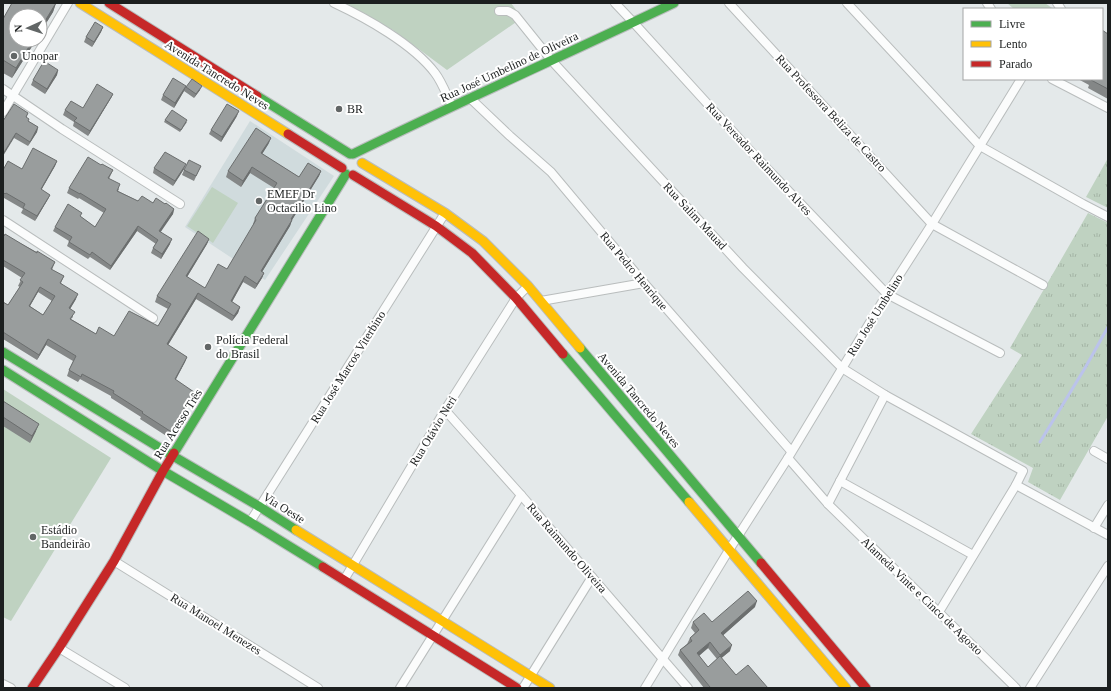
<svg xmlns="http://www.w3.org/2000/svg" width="1111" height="691" font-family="'Times New Roman',serif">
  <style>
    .built { fill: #d0dbdd }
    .grass { fill: url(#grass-tufts) }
    .park { fill: #bfd2c1 }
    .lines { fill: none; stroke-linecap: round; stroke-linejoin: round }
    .stream { stroke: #bbc3eb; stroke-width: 3 }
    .street-casing { stroke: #b9bdbd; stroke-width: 10 }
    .fast-casing { stroke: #b9bdbd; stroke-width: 11 }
    .slow-casing { stroke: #b9bdbd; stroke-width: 11 }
    .jam-casing { stroke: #b9bdbd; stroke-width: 11 }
    .street { stroke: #fbfcfc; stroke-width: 8 }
    .fast { stroke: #4caf50; stroke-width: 9 }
    .slow { stroke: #ffc107; stroke-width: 9 }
    .jam { stroke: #c62828; stroke-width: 9 }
    .wall { fill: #848787; fill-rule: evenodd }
    .shaded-wall { fill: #6b6e6e }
    .building { fill: #999d9d; stroke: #6b6e6e; fill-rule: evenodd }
    .poi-dot { fill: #626666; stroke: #fff; stroke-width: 1.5 }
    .labels { text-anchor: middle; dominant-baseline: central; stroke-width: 4; stroke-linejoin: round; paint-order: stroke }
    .poi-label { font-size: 12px; fill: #1c1f1f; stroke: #fff; text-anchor: start }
    .street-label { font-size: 12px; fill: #1c1f1f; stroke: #fff }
  </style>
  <defs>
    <pattern id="grass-tufts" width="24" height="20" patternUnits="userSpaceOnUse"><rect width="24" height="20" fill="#bfd2c1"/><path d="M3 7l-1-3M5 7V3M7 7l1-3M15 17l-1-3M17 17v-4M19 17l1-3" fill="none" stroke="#a4b4a5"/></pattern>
  </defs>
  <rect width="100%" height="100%" fill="#e4e9ea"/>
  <path class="built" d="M250,121L334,176L265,280L185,227Z"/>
  <g class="grass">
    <path d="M1108,158V208L1086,197Z"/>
    <path d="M1088,213L1108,223V416L1060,500L1028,482L1033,468L971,434L1022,355L1010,348Z"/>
  </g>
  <g class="park">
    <path d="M338,3H511L522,18L447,70L393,30Z"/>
    <path d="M1007,3H1045L1052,8L1014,9Z"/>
    <path d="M212,187L238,203L213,243L187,226Z"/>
    <path d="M3,389L111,458L11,621L3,617Z"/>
  </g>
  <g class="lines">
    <path class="stream" d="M1040,442L1085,368L1108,327"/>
    <g class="street-casing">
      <g id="street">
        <path d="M334,3C366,18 413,44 435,73C442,82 447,96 452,106"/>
        <path d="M615,3L633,22L755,156L887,294L1000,353"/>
        <path d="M729,3L932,224L1043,285"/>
        <path d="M847,3L980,146L1083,204L1108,217"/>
        <path d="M987,3L991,9"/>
        <path d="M1057,3L1061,9"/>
        <path d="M499,11H508L515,15L552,61L743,268L842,368L885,395L1023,471L1016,485L939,612"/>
        <path d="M1052,79L1108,108"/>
        <path d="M3,89L62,129L180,204"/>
        <path d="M470,98L510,136L551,172L644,283L791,451"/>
        <path d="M3,112L68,3"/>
        <path d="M3,220L153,318"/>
        <path d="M541,301L644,283"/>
        <path d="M445,410L521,495L688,688"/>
        <path d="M1094,451L1108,459"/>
        <path d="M788,458L828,504L1016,688"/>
        <path d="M840,481L973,555"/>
        <path d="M1016,485L1108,535"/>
        <path d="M828,504L885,395"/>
        <path d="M250,522L445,213"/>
        <path d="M1094,528L1108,505"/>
        <path d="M114,561L318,688"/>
        <path d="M344,580L445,410L516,298L528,286"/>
        <path d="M59,648L125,688"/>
        <path d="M3,684L11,688"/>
        <path d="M400,688L521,495"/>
        <path d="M523,688L592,577"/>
        <path d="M645,688L729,550L788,458L887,294L932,224L1021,79"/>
        <path d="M1030,688L1108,566"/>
      </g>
    </g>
    <g class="fast-casing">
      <g id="fast">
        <path d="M257,96L350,154"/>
        <path d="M353,154C459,102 567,54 674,3"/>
        <path d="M580,348L761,563"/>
        <path d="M3,352L173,456L260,507L296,530"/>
        <path d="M563,354L689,502"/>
        <path d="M3,370L163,471L250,522L323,567"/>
        <path d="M174,453L346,174"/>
      </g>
    </g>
    <g class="slow-casing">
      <g id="slow">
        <path d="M80,3L288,134"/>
        <path d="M362,163L445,213L483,241L528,286L580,348"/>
        <path d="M689,502L846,688"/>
        <path d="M296,530L550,688"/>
      </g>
    </g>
    <g class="jam-casing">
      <g id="jam">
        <path d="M109,3L257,96"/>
        <path d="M288,134L342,168"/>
        <path d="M353,175L436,226L472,253L516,298L563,354"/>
        <path d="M761,563L866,688"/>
        <path d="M323,567L517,688"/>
        <path d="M32,688L59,648L114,561L163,471L174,453"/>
      </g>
    </g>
    <use href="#street" class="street"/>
    <use href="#fast" class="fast"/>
    <use href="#slow" class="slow"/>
    <use href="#jam" class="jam"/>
  </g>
  <g class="wall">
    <path d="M56,3L53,12L40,33V16L36,40L12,78L3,73V19Z"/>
    <path d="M103,27L101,32L92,47L84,42L86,37Z"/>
    <path d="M1108,34V99L1088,88L1089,85L1078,79H1102Z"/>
    <path d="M58,70L57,75L45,94L31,85L33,80Z"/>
    <path d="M186,86L200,90L194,98L184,91L174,108L161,100L163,95Z"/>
    <path d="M113,94L111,98L88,136L73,126L74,122L63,115L65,110L83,108Z"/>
    <path d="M28,113L26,118L28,121L38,127L37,132L28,146L14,138L3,121Z"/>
    <path d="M237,116L221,142L209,134L211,130Z"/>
    <path d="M165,120L187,122L180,132L164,122Z"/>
    <path d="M269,143L262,154L299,177L321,171L319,176L292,220L290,226L262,272L264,273L262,278L255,289L243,282L232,302L240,307L238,313L232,321L196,299L168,345L187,357L185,362L175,380L194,392L192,397L168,437L140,419L141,417L111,398V396L80,379L78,382L67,376L69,370L73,361L46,345L37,360L3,339V302L8,305L20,287L18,286L22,278L3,266V235L20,243L55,262L52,270L64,276L61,283L76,299L70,309L73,317L71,319L96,334L114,336L158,326L168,309L155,302L157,296L209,239L207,244L187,277L205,288L227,269L254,225L253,224L255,218L274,188L250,173L241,187L226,177L228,171ZM38,292L52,301L43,315L30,306Z"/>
    <path d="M57,161L55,166L41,190L50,195L48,199L35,221L21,213L23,209L4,198H3V170L22,169Z"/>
    <path d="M101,165L113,170L109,179L119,189L118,191L138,201L165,204L174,209L173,214L160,231L170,244L161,259L151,253L153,248L156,244L137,231L110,270L90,257L88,259L67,246L69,241L53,231L55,227L81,217L95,227L104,213L79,198L78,199L67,193L69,188Z"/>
    <path d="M201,166L194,181L182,175L184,170Z"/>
    <path d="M154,168L184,169L173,186L153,173Z"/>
    <path d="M3,401L36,431L30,443L3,426Z"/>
    <path d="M755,607L723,635L730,651L721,658L736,675L768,688H704L678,655L680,650L687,644L690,638L695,633L691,628L693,622H712ZM708,648L717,659L708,667L699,656Z"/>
  </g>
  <g class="shaded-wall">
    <path d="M56,3L53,12L40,33V29Z"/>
    <path d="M103,27L101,32L92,47L94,42Z"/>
    <path d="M33,40H36L12,78L16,68Z"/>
    <path d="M58,70L57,75L45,94L47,89Z"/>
    <path d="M186,86L184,91L174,108L175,103Z"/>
    <path d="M202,86L200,90L194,98L196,94Z"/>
    <path d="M113,94L111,98L88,136L90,131Z"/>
    <path d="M239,111L237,116L221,142L222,137Z"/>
    <path d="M38,127L37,132L28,146L30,142Z"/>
    <path d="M16,133L14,138L3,156V154Z"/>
    <path d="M271,138L269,143L259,159L261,153Z"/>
    <path d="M57,161L55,166L39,194L41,189Z"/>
    <path d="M186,164L184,169L173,186L175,181Z"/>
    <path d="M252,167L250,173L241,187L243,181Z"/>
    <path d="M321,171L319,176L292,220L290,226L259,277L261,271L291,219Z"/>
    <path d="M50,195L48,199L35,221L37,216Z"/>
    <path d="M174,209L173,214L158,236L159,231Z"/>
    <path d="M138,226L137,231L110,270L111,266Z"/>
    <path d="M172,239L170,244L161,259L162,254Z"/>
    <path d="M209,239L207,244L184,282L186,276Z"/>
    <path d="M264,273L262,278L255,289L257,284Z"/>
    <path d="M245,276L243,282L229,307L231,301Z"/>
    <path d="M40,287L38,292L27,311L29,306Z"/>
    <path d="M198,293L196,299L165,350L167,344Z"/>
    <path d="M78,294L76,299L67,314L69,308Z"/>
    <path d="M240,307L238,313L232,321L234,316Z"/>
    <path d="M48,339L46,345L37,360L39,355Z"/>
    <path d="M187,357L185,362L173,385L175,379Z"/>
    <path d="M194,392L192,397L168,437L170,431Z"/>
    <path d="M39,424L36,431L30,443L32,436Z"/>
    <path d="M757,601L755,607L719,639L721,633Z"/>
    <path d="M710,642L708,648L695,659L697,653Z"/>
    <path d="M732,645L730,651L718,661L720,655Z"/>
  </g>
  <g class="building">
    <path d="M12,3H56L40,29V16H16V40H33L16,68L3,60V19Z"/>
    <path d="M95,22L103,27L94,42L86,37Z"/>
    <path d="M1102,30L1108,34V89L1091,80L1092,79H1102Z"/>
    <path d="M44,61L58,70L47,89L33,80Z"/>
    <path d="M173,78L186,86L175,103L163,95Z"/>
    <path d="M192,79L202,86L196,94L186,87Z"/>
    <path d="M97,84L113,94L90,131L74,121L77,118L65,110L71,101L83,108Z"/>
    <path d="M14,104L28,113L26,117L29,119L28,121L38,127L30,142L16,133L3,154V121Z"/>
    <path d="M227,104L239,111L222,137L211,130Z"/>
    <path d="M172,110L187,120L181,130L165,120Z"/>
    <path d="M256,128L271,138L261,153L299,177L308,163L321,171L291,219L292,220L261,271L264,273L257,284L245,276L231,301L240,307L234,316L198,293L167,344L187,357L175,379L194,392L170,431L142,413L143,412L113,393L114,391L82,374L81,377L69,370L76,356L48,339L39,355L3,332V302L8,305L23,282L20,280L25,273L3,260V235L4,236L5,234L20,243L37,253V251L55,262L51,269L64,276L60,283L78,294L69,308L75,312L70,319L96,334L99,327L114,336L129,311L158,326L171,304L157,296L198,231L209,239L186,276L205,288L218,264L227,269L256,220L255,218L277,183L252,167L243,181L228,171ZM40,287L55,296L43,315L29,306Z"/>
    <path d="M33,148L57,161L41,189L50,195L37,216L23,208L25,204L6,193L5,194L3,192V170L8,161L22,169Z"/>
    <path d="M165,152L186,164L175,181L154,168Z"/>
    <path d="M88,157L101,165L102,164L113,170L108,178L120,184L117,191L138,201L142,196L153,203L156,198L165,204L166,203L174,209L159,231L172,239L162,254L153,248L158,240L138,226L111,266L92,252L90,255L69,242L72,237L55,227L68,204L82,213L80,216L95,227L106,209L80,193V194L69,188Z"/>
    <path d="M189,160L201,166L196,176L184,170Z"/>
    <path d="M3,401L39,424L32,436L3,417Z"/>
    <path d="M748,591L757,601L721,633L732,645L720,655L710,642L697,653L708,667L720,656L736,675L748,665L768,688H708L710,687L680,650L692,641L690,638L699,630L693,622L704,613L712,622Z"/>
  </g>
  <g class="poi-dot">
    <circle cx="14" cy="56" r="4"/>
    <circle cx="339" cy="109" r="4"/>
    <circle cx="259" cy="201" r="4"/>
    <circle cx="208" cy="347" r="4"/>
    <circle cx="33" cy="537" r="4"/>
  </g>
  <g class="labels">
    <g class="poi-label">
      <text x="22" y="56">Unopar</text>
      <text x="347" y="109">BR</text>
      <text x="267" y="194">EMEF Dr<tspan x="267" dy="14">Octacilio Lino</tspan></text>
      <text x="216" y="340">Polícia Federal<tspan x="216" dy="14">do Brasil</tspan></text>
      <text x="41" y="530">Estádio<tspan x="41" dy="14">Bandeirão</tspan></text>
    </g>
    <g class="street-label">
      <text transform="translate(509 67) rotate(-25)">Rua José Umbelino de Oliveira</text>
      <text transform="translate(217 75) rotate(32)">Avenida Tancredo Neves</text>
      <text transform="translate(831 113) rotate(47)">Rua Professora Beliza de Castro</text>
      <text transform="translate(759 159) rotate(47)">Rua Vereador Raimundo Alves</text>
      <text transform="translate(695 216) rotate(47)">Rua Salim Mauad</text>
      <text transform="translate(634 271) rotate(50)">Rua Pedro Henrique</text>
      <text transform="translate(875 315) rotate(-58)">Rua José Umbelino</text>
      <text transform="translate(348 367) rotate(-58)">Rua José Marcos Viterbino</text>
      <text transform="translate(639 400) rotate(50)">Avenida Tancredo Neves</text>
      <text transform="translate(178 424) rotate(-58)">Rua Acesso Três</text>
      <text transform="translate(433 431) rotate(-59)">Rua Otávio Neri</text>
      <text transform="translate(284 508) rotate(32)">Via Oeste</text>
      <text transform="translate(567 548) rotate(49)">Rua Raimundo Oliveira</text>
      <text transform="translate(922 596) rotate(44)">Alameda Vinte e Cinco de Agosto</text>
      <text transform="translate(216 624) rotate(32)">Rua Manoel Menezes</text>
    </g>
  </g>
  <rect width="1111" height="691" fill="none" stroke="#1c1f1f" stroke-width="8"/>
  <rect x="963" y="8" width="140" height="72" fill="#ffffff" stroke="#a4a5a5"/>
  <rect x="971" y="21" width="20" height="6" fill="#4caf50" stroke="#a4a5a5"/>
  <text x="999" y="28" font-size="12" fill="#1c1f1f">Livre</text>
  <rect x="971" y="41" width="20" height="6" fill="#ffc107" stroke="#a4a5a5"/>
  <text x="999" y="48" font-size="12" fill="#1c1f1f">Lento</text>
  <rect x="971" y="61" width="20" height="6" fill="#c62828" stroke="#a4a5a5"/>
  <text x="999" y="68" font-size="12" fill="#1c1f1f">Parado</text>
  <g transform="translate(28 28) rotate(267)"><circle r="19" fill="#ffffff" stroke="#a4a5a5"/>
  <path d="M0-3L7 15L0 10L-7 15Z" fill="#626666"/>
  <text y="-6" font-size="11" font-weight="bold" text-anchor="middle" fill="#1c1f1f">N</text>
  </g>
</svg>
